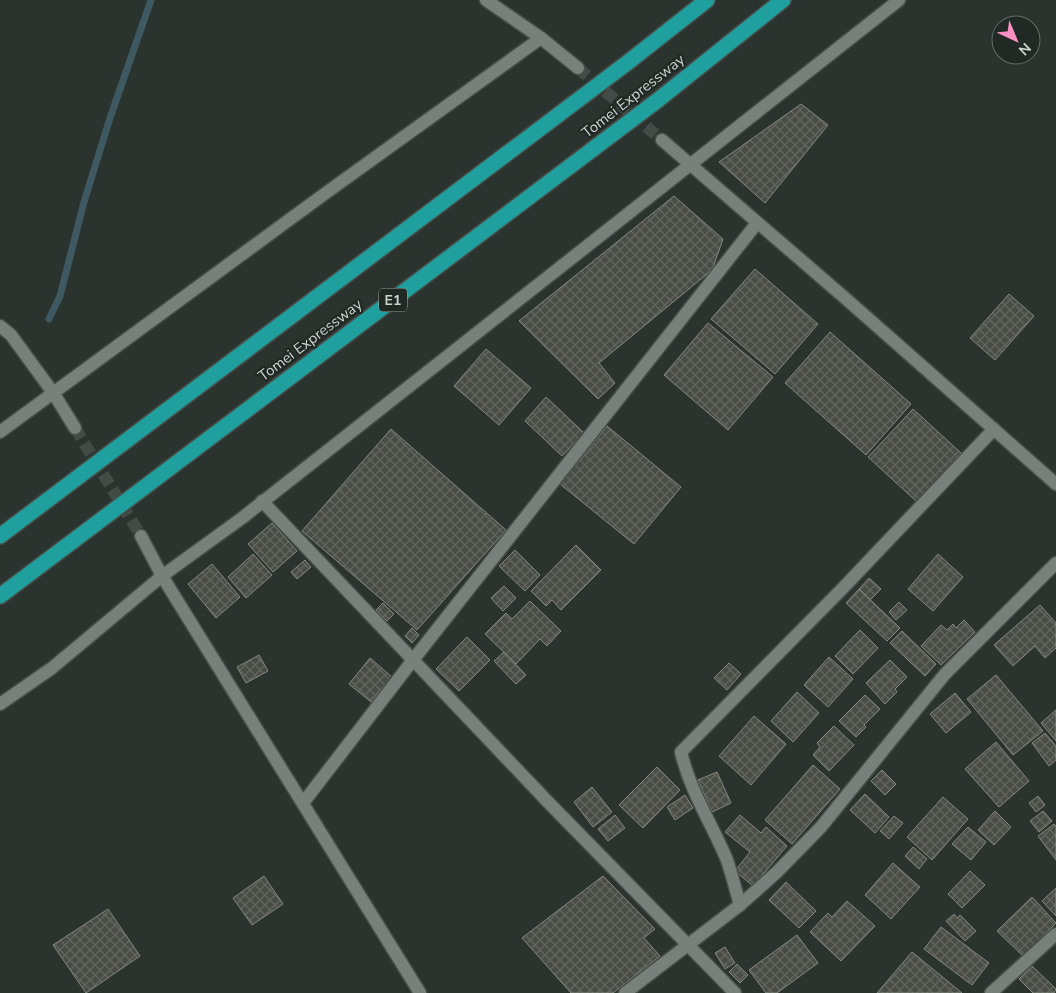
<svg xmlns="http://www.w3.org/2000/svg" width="1056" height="993" font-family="'Nunito Sans',sans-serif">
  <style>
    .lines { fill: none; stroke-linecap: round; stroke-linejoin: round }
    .stream { stroke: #3e5962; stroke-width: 7 }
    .building { fill: url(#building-cross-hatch); stroke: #84887f }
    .minor-tunnel { stroke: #434b46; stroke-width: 12; stroke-dasharray: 12 6; stroke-linecap: butt }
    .tertiary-tunnel { stroke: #434b46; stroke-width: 12; stroke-dasharray: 12 6; stroke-linecap: butt }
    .minor-casing { stroke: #474f4a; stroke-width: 15 }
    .tertiary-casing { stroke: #474f4a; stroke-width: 15 }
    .motorway-casing { stroke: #474f4a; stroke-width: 18 }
    .minor { stroke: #77807b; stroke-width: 12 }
    .tertiary { stroke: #77807b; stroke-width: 12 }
    .motorway { stroke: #1f9f9e; stroke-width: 15 }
    .labels { text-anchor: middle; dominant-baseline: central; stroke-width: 4.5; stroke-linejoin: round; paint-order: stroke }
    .shield { fill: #212925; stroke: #9aa09d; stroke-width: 1 }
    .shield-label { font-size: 14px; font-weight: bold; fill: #ced3d0 }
    .street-label { font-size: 15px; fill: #ced3d0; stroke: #212925 }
  </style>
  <defs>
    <pattern id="building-cross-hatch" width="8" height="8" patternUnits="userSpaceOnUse" patternTransform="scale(1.25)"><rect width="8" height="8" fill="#494d45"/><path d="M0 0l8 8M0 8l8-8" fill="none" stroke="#62665f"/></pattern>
  </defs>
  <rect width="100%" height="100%" fill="#2b332e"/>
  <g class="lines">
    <path class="stream" d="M49,319L60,296L84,202L110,118L151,0"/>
  </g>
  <g class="building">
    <path d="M801,104L828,125L765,203L719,162Z"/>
    <path d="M674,196L723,239L712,270L599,363L615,383L598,399L519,321Z"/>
    <path d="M755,269L818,324L775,374L711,319Z"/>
    <path d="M1009,294L1034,316L995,360L970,338Z"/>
    <path d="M708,323L773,377L728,430L664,375Z"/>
    <path d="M830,332L911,404L866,455L785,383Z"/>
    <path d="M486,349L531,388L499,425L454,386Z"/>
    <path d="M546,397L584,433L562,456L525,421Z"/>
    <path d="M913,409L961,453L917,502L868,457Z"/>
    <path d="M607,426L681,487L634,544L560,484Z"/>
    <path d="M391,429L506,530L417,630L302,531Z"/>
    <path d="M272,523L297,551L273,572L248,544Z"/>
    <path d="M576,545L601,570L561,610L552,600L546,606L531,591Z"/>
    <path d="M515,550L540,575L525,591L499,566Z"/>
    <path d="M253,554L272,575L246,598L228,577Z"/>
    <path d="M938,554L963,577L933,611L908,589Z"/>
    <path d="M305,560L311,567L297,579L291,572Z"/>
    <path d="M212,564L240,597L216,618L188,584Z"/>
    <path d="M869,578L881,589L870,600L859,589Z"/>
    <path d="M504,586L516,598L503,611L491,598Z"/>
    <path d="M859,589L900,628L887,641L846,603Z"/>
    <path d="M530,601L561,631L547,646L540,639L516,664L485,634L506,613L512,619Z"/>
    <path d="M899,602L907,610L896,620L889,612Z"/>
    <path d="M383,603L394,614L387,621L376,610Z"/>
    <path d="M1040,605L1056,623V648L1045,658L1035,646L1013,666L994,645Z"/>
    <path d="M964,620L975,632L941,665L921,646L941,625L947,630L953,624L956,628Z"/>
    <path d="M412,628L419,635L412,643L405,636Z"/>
    <path d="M860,630L878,648L853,674L835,656Z"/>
    <path d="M902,631L936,664L925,676L890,643Z"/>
    <path d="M467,637L490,660L459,691L436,669Z"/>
    <path d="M504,652L526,675L516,684L494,661Z"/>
    <path d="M259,655L268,671L246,683L237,667Z"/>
    <path d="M829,657L853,679L828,707L804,685Z"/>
    <path d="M370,658L392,677L371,702L349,684Z"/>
    <path d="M890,660L907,677L895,689L897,692L885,704L866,683Z"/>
    <path d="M729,663L741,674L727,690L714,678Z"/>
    <path d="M996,675L1043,731L1013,755L967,699Z"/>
    <path d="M797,692L819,713L793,742L771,721Z"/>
    <path d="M955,693L971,712L946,733L930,714Z"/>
    <path d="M865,695L880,709L864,725L866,727L856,737L839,721Z"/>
    <path d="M1056,710V741L1041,723Z"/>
    <path d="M754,716L786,744L751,785L719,756Z"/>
    <path d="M834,726L854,745L829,771L813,755L820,747L817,743Z"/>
    <path d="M1045,733L1056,746V760L1049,766L1032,743Z"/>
    <path d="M996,742L1029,781L999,807L965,769Z"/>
    <path d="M813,765L840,789L792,844L765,820Z"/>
    <path d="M657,767L680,790L643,828L619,805Z"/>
    <path d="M882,770L896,784L885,795L871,781Z"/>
    <path d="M717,772L731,803L712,812L698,780Z"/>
    <path d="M592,787L612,812L593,827L574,802Z"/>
    <path d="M865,794L889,817L875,833L850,810Z"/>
    <path d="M685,795L693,808L675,820L667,807Z"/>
    <path d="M1038,796L1045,805L1036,812L1029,803Z"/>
    <path d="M943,797L968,819L932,860L907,837Z"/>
    <path d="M995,811L1011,827L994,845L978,830Z"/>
    <path d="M1043,811L1052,821L1039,832L1030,821Z"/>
    <path d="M615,815L625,828L608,841L598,829Z"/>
    <path d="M740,815L761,833L766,827L787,846L753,886L735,871L750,852L725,832Z"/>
    <path d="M894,816L903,823L889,839L880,831Z"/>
    <path d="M1054,824L1056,826V860L1038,836Z"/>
    <path d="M968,827L986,842L971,860L952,844Z"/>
    <path d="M913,847L927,859L919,869L905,856Z"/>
    <path d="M893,863L920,887L891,919L865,895Z"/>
    <path d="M970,871L985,885L962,908L948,894Z"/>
    <path d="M264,876L283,904L252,925L233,898Z"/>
    <path d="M603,876L655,929L644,938L660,956L613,993H571L522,938Z"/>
    <path d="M786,882L816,911L799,928L769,900Z"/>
    <path d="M1056,888V916L1042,901Z"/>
    <path d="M1032,897L1056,923L1023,956L997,931Z"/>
    <path d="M847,901L875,926L841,961L810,932L828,913L832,917Z"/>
    <path d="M108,909L140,956L86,993L53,945Z"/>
    <path d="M954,914L957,918L960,915L976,931L965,941L946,921Z"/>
    <path d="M941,927L989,963L972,985L924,949Z"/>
    <path d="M797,935L818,963L777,993H766L749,970Z"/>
    <path d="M725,947L735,963L725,969L715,953Z"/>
    <path d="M912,952L962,993H877Z"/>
    <path d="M737,964L748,975L740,983L729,972Z"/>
    <path d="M1032,966L1056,989L1054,993H1033L1019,979Z"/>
  </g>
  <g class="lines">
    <path class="minor-tunnel" d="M75,428L141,536"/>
    <path class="tertiary-tunnel" d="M578,68L662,140"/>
    <g class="minor-casing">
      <g id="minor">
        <path d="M0,326L11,335L54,394L75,428"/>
        <path d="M0,432L323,195L541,38"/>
        <path d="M262,501L548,802L735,993"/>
        <path d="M141,536L162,576L420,993"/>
        <path d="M0,704L52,668L162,576L242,518L345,437L899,0"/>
        <path d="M303,803L413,660L757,223"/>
        <path d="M740,905C736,891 732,875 727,860C712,824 690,791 681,752L842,589L994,429"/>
        <path d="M625,993L740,905L777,872L821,827L945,674L1056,563"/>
        <path d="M991,993L1056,934"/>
      </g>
    </g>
    <g class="tertiary-casing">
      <g id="tertiary">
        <path d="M486,0L541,38L578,68"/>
        <path d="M662,140L845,298L1056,484"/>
      </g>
    </g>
    <g class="motorway-casing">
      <g id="motorway">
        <path d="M0,536L627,63L707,0"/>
        <path d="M0,596L658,100L783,0"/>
      </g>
    </g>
    <use href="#minor" class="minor"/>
    <use href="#tertiary" class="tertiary"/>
    <use href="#motorway" class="motorway"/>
  </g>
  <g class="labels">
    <rect class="shield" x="379" y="288.5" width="28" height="23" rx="4"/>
    <g class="shield-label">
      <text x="393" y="300">E1</text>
    </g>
    <g class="street-label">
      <text transform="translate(633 96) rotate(-38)">Tomei Expressway</text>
      <text transform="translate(310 340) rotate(-37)">Tomei Expressway</text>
    </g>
  </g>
  <g transform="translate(1016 40) rotate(136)"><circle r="24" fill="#212925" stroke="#666d69"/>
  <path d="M0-4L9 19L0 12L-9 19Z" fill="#fc8fc2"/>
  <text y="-8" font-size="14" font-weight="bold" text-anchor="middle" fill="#ced3d0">N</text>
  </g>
</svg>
